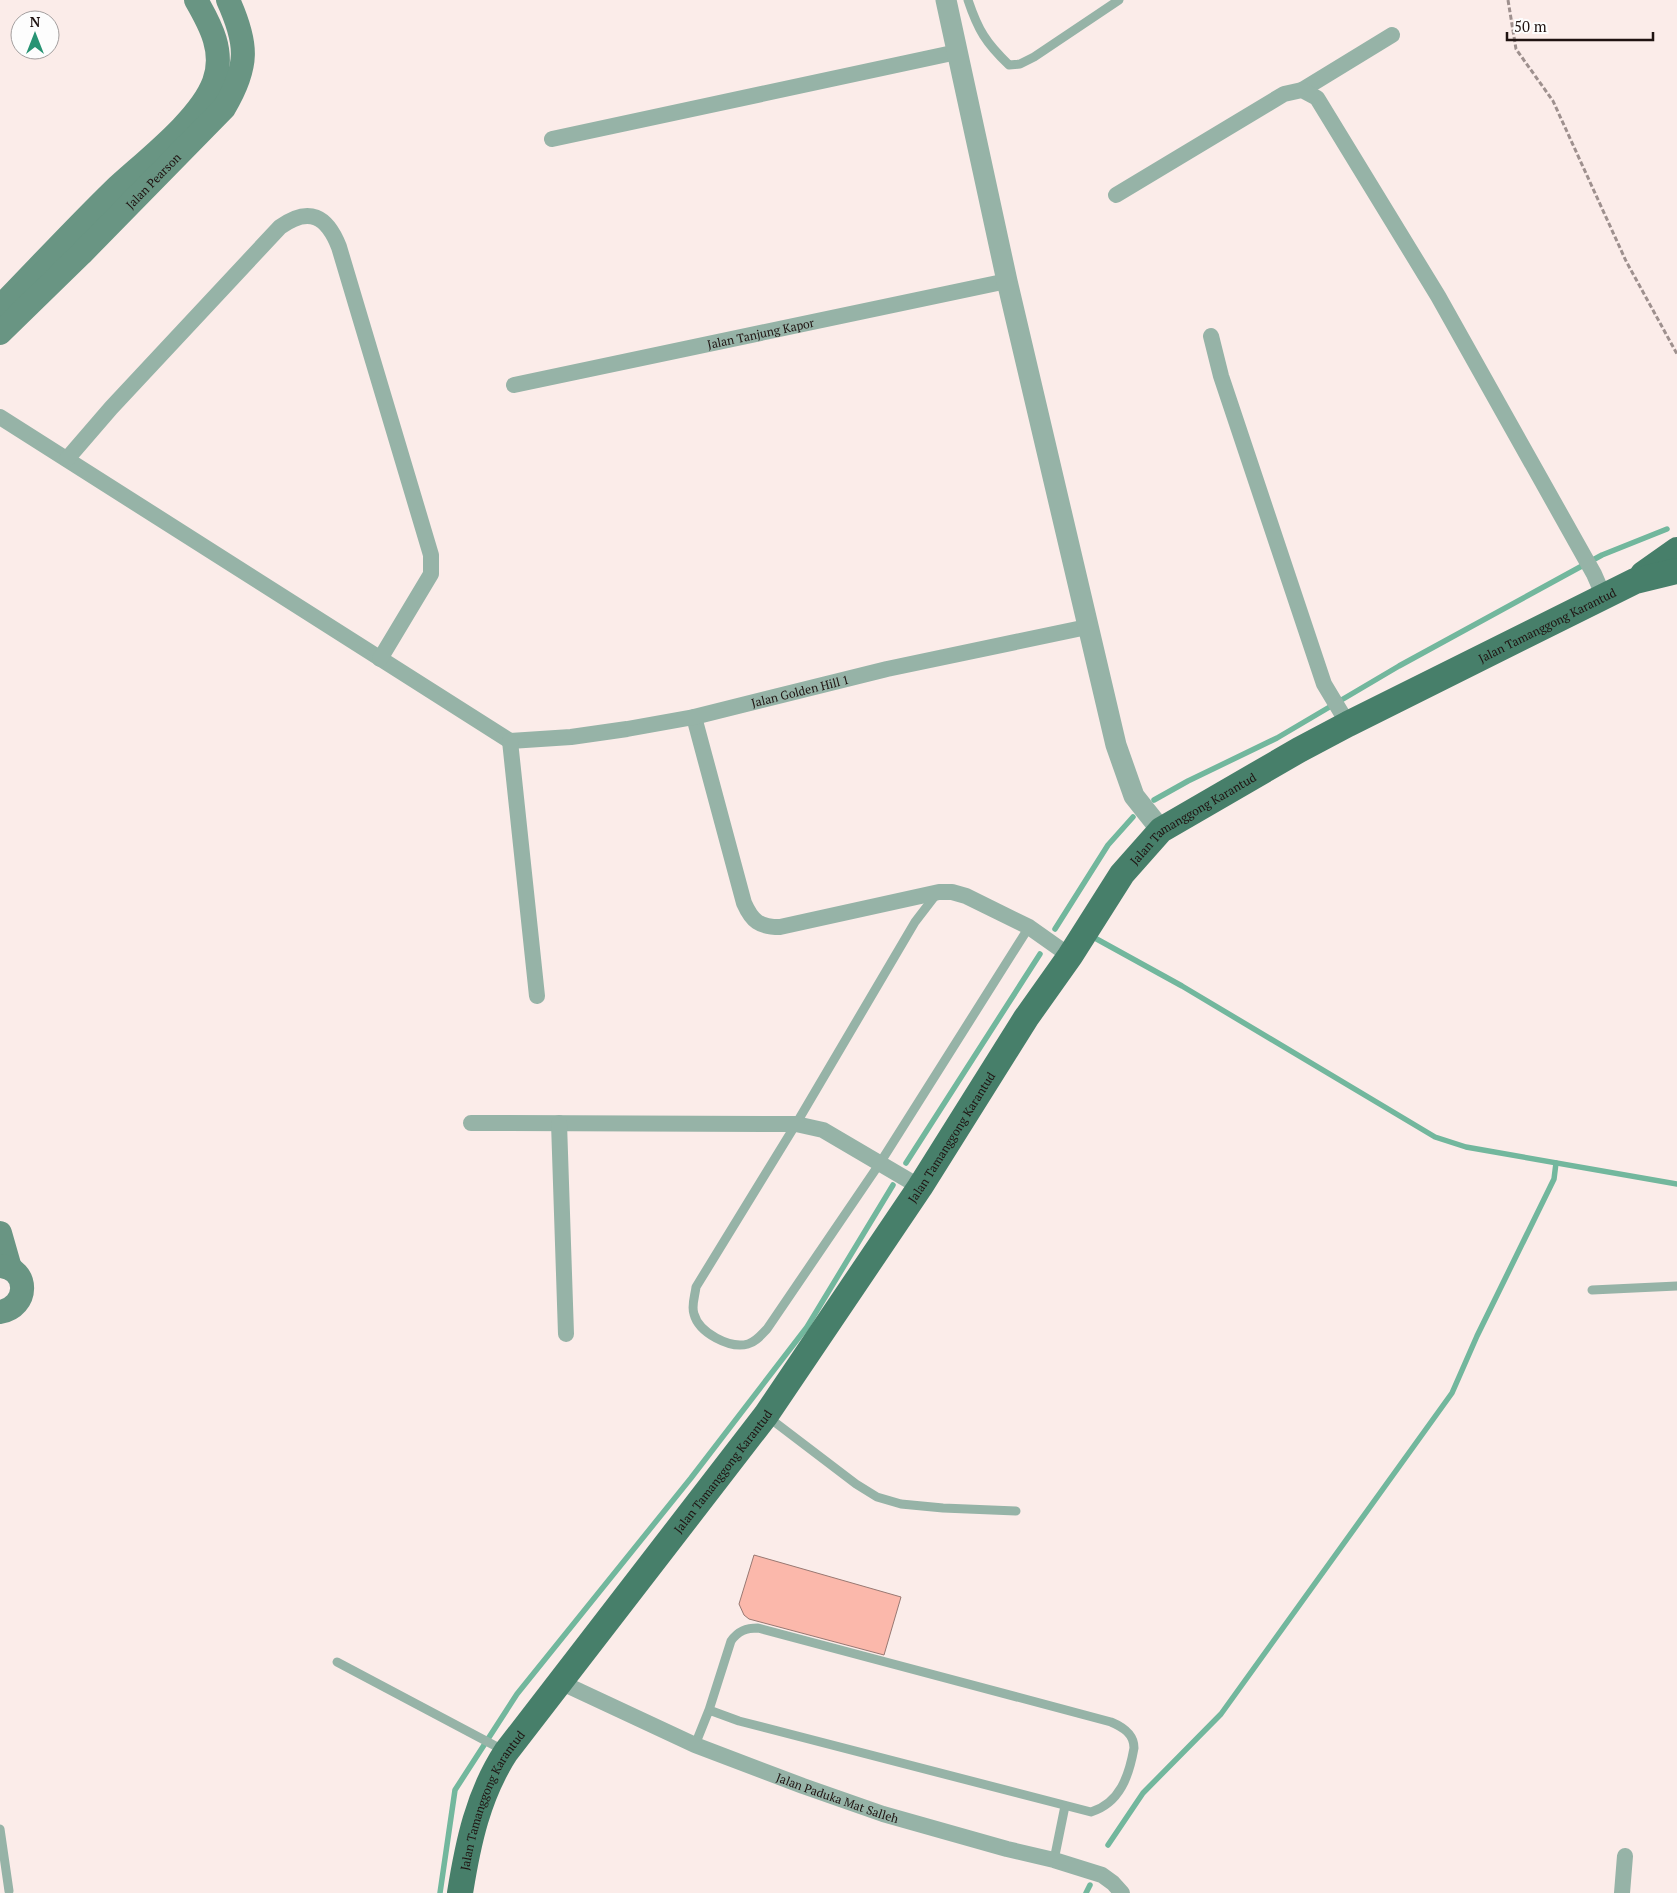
<svg xmlns="http://www.w3.org/2000/svg" width="1677" height="1893" font-family="'PT Serif',serif">
  <style>
    .lines { fill: none; stroke-linecap: round; stroke-linejoin: round }
    .stream { stroke: #72b79d; stroke-width: 5.5 }
    .building { fill: #fbb8ab; stroke: #987872 }
    .path { stroke: #9e908e; stroke-width: 3; stroke-dasharray: 5 2.5; stroke-linecap: butt }
    .service { stroke: #96b3a7; stroke-width: 9 }
    .minor { stroke: #96b3a7; stroke-width: 16 }
    .tertiary { stroke: #96b3a7; stroke-width: 21 }
    .secondary { stroke: #699583; stroke-width: 24 }
    .primary { stroke: #477f6a; stroke-width: 26 }
    .labels { text-anchor: middle; dominant-baseline: central; stroke-width: 4; stroke-linejoin: round; paint-order: stroke }
    .street-label { font-size: 12px; fill: #1f1311; stroke: #fdfdfd }
  </style>
  <rect width="100%" height="100%" fill="#fbece9"/>
  <g class="lines">
    <g class="stream">
      <path d="M1154,800L1188,781L1277,738L1399,666L1602,555L1667,529"/>
      <path d="M1055,929L1108,845L1133,817"/>
      <path d="M1093,937L1182,986L1435,1137L1466,1147L1677,1184"/>
      <path d="M906,1163L1040,954"/>
      <path d="M1108,1845L1143,1793L1221,1714L1452,1393L1477,1336L1554,1179L1556,1163"/>
      <path d="M440,1893L455,1790L517,1694L691,1478L807,1327L893,1185"/>
      <path d="M1086,1893L1090,1885"/>
    </g>
  </g>
  <path class="building" d="M754,1555L901,1597L884,1655L749,1619L744,1615L739,1604Z"/>
  <g class="lines">
    <path class="path" d="M1508,0L1516,49L1553,101L1626,261L1677,354"/>
    <g class="service">
      <path d="M968,0C978,30 986,43 1009,65L1020,64L1034,57L1119,0"/>
      <path d="M938,892L915,922L796,1124L696,1287C695,1296 691,1306 694,1314C699,1333 730,1349 748,1344C756,1342 761,1335 767,1329L880,1163L1029,927"/>
      <path d="M1592,1290L1677,1286"/>
      <path d="M768,1417L856,1484L877,1497L901,1504L943,1508L1016,1511"/>
      <path d="M337,1662L503,1750"/>
      <path d="M695,1745L709,1710L739,1721L1091,1812C1120,1803 1129,1776 1134,1748C1134,1734 1123,1727 1111,1722L758,1628C746,1628 738,1631 731,1641L709,1710"/>
      <path d="M0,1829L9,1891"/>
      <path d="M1054,1860L1065,1806"/>
    </g>
    <g class="minor">
      <path d="M1302,90L1392,35"/>
      <path d="M552,139L957,52"/>
      <path d="M1116,195L1284,94L1302,90L1317,98L1438,296L1594,574L1604,597"/>
      <path d="M1211,336L1221,376L1324,684L1348,724"/>
      <path id="s1" d="M514,385L1007,281"/>
      <path d="M0,417L510,741"/>
      <path d="M67,459L111,408L280,227C309,206 327,216 339,247L431,555V574L380,659"/>
      <path d="M694,717L744,903C752,921 759,927 780,927L939,892H952L966,896L1029,927L1070,956"/>
      <path id="s2" d="M510,741L571,737L627,729L694,717L887,669L1087,627"/>
      <path d="M510,741L537,996"/>
      <path d="M471,1123L796,1124L823,1130L920,1187"/>
      <path d="M559,1123L566,1334"/>
      <path id="s3" d="M560,1682L695,1745L803,1786L883,1814L1007,1849L1054,1860L1102,1875L1113,1883L1122,1893"/>
      <path d="M1622,1893L1625,1856"/>
    </g>
    <path class="tertiary" d="M946,0L1007,281L1116,745L1134,796L1161,830"/>
    <g class="secondary">
      <path d="M0,307C38,268 75,228 114,190C144,162 200,120 214,82C225,52 211,26 196,0"/>
      <path id="s4" d="M0,333L81,254L224,108C249,66 248,44 228,0"/>
      <path d="M0,1233L10,1268"/>
      <path d="M0,1266C30,1269 29,1307 0,1312"/>
    </g>
    <g class="primary">
      <path d="M1643,574L1677,550"/>
      <path id="s5" d="M460,1893C468,1843 478,1795 506,1752L766,1415L920,1187L1026,1018L1070,956L1122,874L1161,830L1299,750L1348,724L1635,581L1677,571"/>
    </g>
  </g>
  <g class="labels">
    <g class="street-label">
      <text stroke="none"><textPath href="#s4" startOffset="216">Jalan Pearson</textPath></text>
      <text stroke="none"><textPath href="#s1" startOffset="252">Jalan Tanjung Kapor</textPath></text>
      <text stroke="none"><textPath href="#s5" startOffset="1719">Jalan Tamanggong Karantud</textPath></text>
      <text stroke="none"><textPath href="#s2" startOffset="295">Jalan Golden Hill 1</textPath></text>
      <text stroke="none"><textPath href="#s5" startOffset="1314">Jalan Tamanggong Karantud</textPath></text>
      <text stroke="none"><textPath href="#s5" startOffset="909">Jalan Tamanggong Karantud</textPath></text>
      <text stroke="none"><textPath href="#s5" startOffset="504">Jalan Tamanggong Karantud</textPath></text>
      <text stroke="none"><textPath href="#s3" startOffset="301">Jalan Paduka Mat Salleh</textPath></text>
      <text stroke="none"><textPath href="#s5" startOffset="99">Jalan Tamanggong Karantud</textPath></text>
    </g>
  </g>
  <g transform="translate(35 35)"><circle r="24" fill="#fdfdfd" stroke="#a49f9f"/>
  <path d="M0-4L9 19L0 12L-9 19Z" fill="#279373"/>
  <text y="-8" font-size="14" font-weight="bold" text-anchor="middle" fill="#1f1311">N</text>
  </g>
  <path d="M1507 32v8h146v-8" fill="none" stroke="#1f1311" stroke-width="2.5"/>
  <text x="1514" y="32" font-size="15" fill="#1f1311" stroke="#fdfdfd" stroke-width="4" paint-order="stroke">50 m</text>
</svg>
